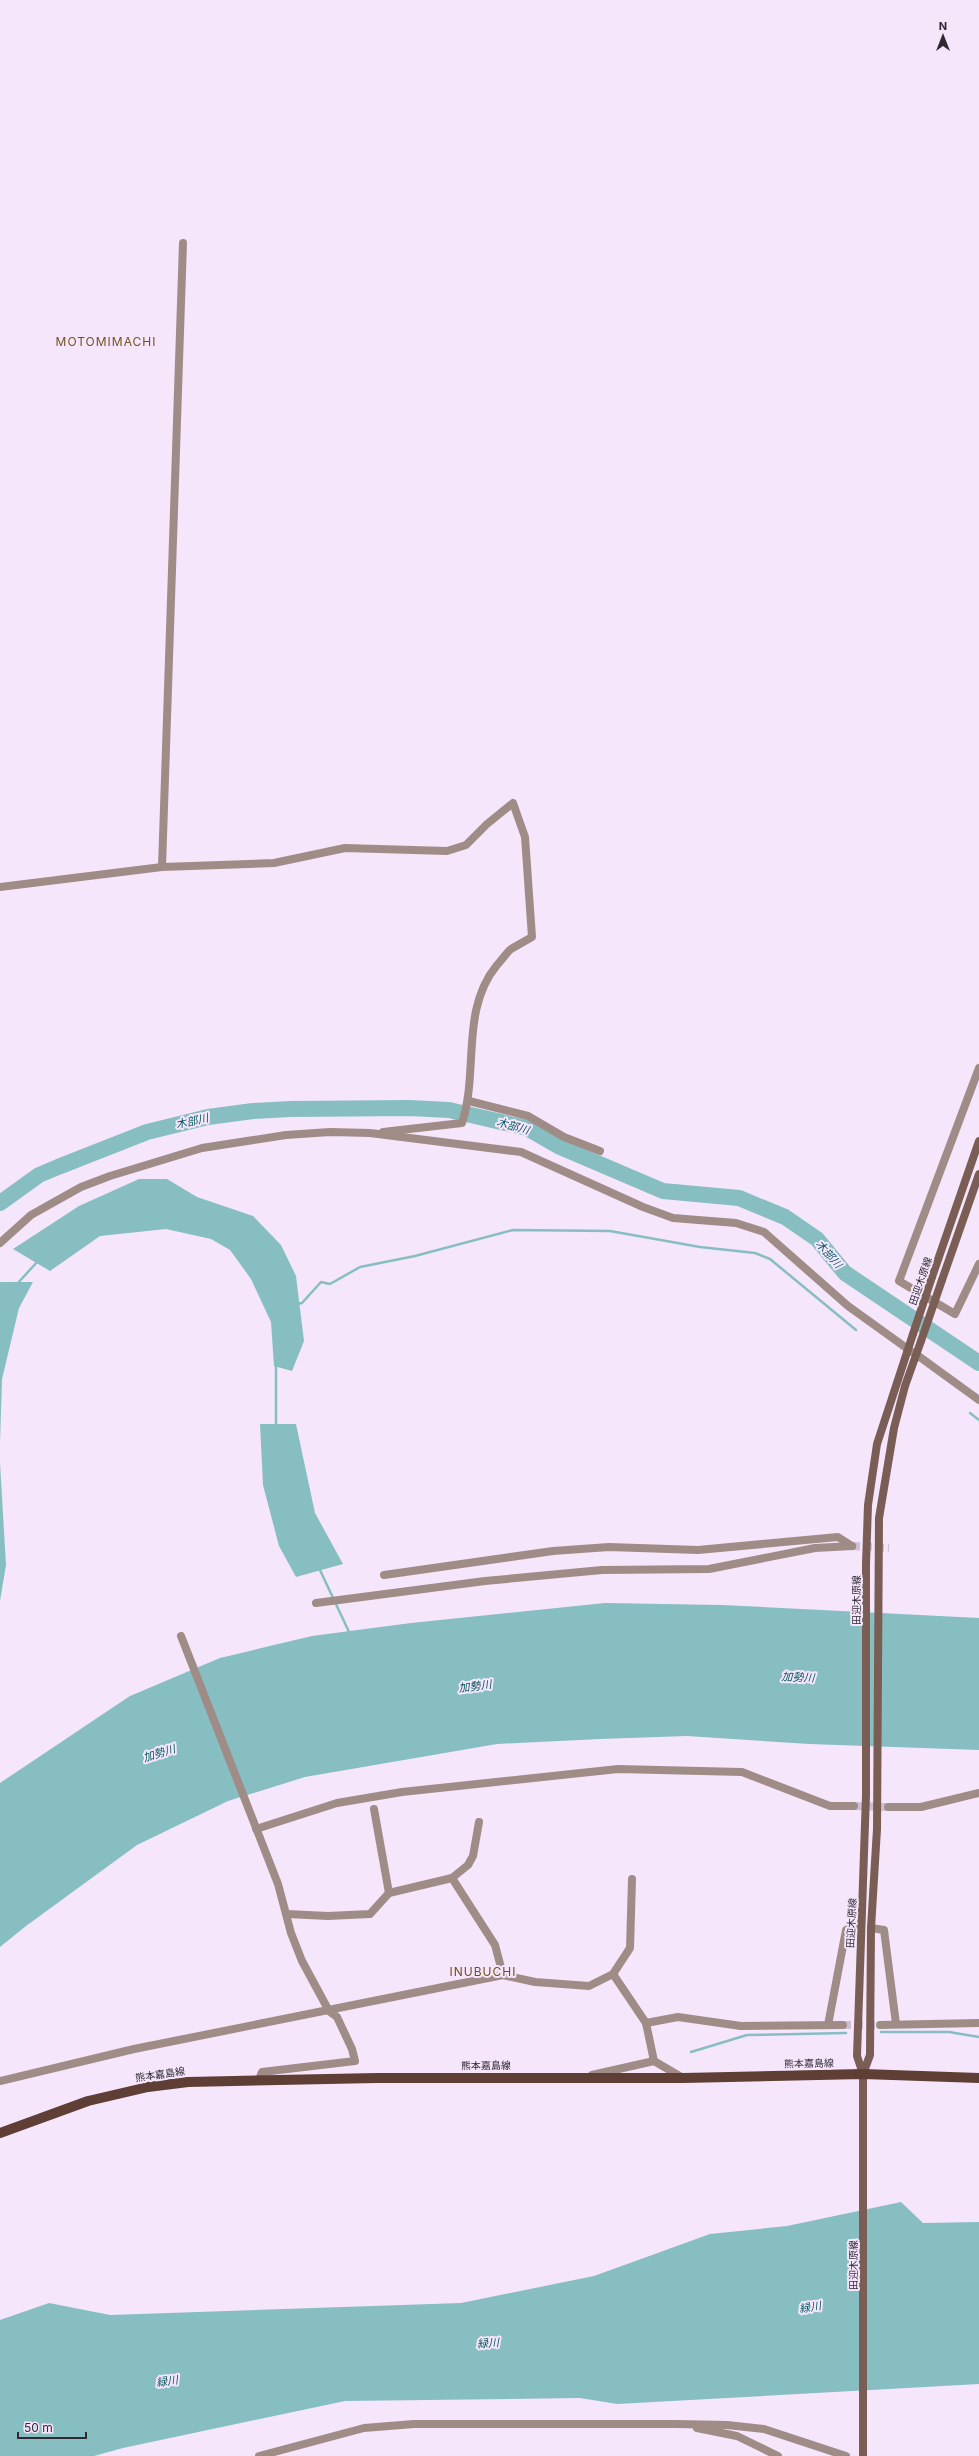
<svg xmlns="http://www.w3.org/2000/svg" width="979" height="2456" font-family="Inter,'Noto Sans JP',sans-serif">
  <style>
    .water { fill: #87bec2 }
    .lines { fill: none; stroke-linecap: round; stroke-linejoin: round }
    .stream { stroke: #87bec2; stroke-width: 2.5 }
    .river { stroke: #87bec2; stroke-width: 16 }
    .minor-tunnel { stroke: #cdc0d4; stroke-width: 8; stroke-dasharray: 8 4; stroke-linecap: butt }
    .tertiary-tunnel { stroke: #cdc0d4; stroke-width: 8; stroke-dasharray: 8 4; stroke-linecap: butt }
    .minor { stroke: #a08c86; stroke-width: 8 }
    .tertiary { stroke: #a08c86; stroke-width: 8 }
    .secondary { stroke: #7a5e56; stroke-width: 8 }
    .primary { stroke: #5f3e35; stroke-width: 10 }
    .secondary-bridge { stroke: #7a5e56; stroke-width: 8 }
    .labels { text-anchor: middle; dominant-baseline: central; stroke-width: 4; stroke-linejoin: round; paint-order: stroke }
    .street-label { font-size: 10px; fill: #2f2a32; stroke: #f5e6fc }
    .water-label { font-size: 11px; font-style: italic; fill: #05585e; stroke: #f5e6fc }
    .quarter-label { font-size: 12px; letter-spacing: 1px; fill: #734f1e; stroke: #f5e6fc }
  </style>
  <rect width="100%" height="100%" fill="#f5e6fc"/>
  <g class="water">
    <path d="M139,1179H167L197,1197L253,1216L281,1245L296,1276L304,1341L292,1371L274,1366L271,1322L251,1279L230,1250L211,1239L166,1229L100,1236L50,1271L13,1249L79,1206Z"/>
    <path d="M0,1282H33L19,1308L2,1379L0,1443Z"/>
    <path d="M260,1424H296L315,1513L343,1564L296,1577L279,1546L263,1485Z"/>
    <path d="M0,1463L6,1565L0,1601Z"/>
    <path d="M605,1603L722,1605L979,1618V1750L809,1744L687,1736L600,1739L497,1744L305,1777L228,1801L137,1845L26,1926L0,1947V1783L130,1696L220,1658L312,1636L411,1623Z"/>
    <path d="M901,2202L923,2223L979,2222V2384L617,2404L580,2398L345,2401L123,2448L94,2456H0V2320L49,2303L110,2315L461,2303L594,2276L710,2234L787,2226Z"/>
  </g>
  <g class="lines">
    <g class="stream">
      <path d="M17,1284L38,1261"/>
      <path d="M297,1304L302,1303L321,1282L330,1284L360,1267L415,1256L513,1230L610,1231L700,1247L755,1253L770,1259L856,1330"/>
      <path d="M276,1364V1427"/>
      <path d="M970,1413L979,1420"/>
      <path d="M319,1568L350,1634"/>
      <path d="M881,2032H949L979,2037"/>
      <path d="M691,2052L747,2035L846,2033"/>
    </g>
    <path class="river" d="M0,1203L39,1175L58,1167L147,1132L208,1117L253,1111L290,1109L409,1108L449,1110L527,1128L560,1147L663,1191L739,1198L785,1217L817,1239L845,1273L979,1363"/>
    <g class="minor-tunnel">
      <path d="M852,1546L889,1548"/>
      <path d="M854,1806L888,1807"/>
    </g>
    <path class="tertiary-tunnel" d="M843,2025H880"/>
    <g class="minor">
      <path d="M162,867L183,243"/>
      <path d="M0,887L162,867L274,863L345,848L447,851L466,845L487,824L513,803L525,837L532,937C525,941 518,945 511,949C506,953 502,960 497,965C460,1010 479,1071 462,1123L383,1132"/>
      <path d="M979,1068L899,1281L955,1314L979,1264"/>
      <path d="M469,1101L528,1116L564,1137L600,1151"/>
      <path d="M0,1243L31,1215L81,1187L110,1176L202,1148L286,1135L330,1132L370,1133L521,1152L643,1207L673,1218L736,1223L764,1232L848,1306L912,1352"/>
      <path d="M384,1575L553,1551L609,1547L698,1550L838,1537L852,1546"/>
      <path d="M316,1603L485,1581L602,1570L709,1569L815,1548L852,1546"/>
      <path d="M181,1636L278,1884L291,1933L302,1961L329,2011L337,2017L352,2049L355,2061L262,2072L259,2079"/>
      <path d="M888,1807H921L979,1793"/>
      <path d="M374,1809L389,1893"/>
      <path d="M256,1829L337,1803L402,1792L618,1769L742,1772L830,1806H854"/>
      <path d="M452,1878L468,1865L473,1856L479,1822"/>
      <path d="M287,1914L328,1916L370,1914L389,1893L452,1878L495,1945L503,1975"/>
      <path d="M871,1928L884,1930L896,2024"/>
      <path d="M613,1974L646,2023L654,2061"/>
      <path d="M646,2023L678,2017L741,2026"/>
      <path d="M828,2025L846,1930L860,1924"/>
      <path d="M592,2075L654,2061L683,2078"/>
      <path d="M0,2081L134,2049L503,1975L535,1982L589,1986L613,1974L630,1948L632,1879"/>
      <path d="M697,2428L737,2436L778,2456"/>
      <path d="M259,2456L364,2428L414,2424H676L727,2425L764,2429L846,2456"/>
    </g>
    <g class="tertiary">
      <path d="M917,1355L979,1400"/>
      <path d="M880,2025L979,2023"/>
      <path d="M741,2026L843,2025"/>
    </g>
    <g class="secondary">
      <path d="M932,1277L979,1141"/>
      <path d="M942,1280L979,1174"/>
      <path d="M863,2074L870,2055L871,1928L877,1829L879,1518L894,1428L905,1386L921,1341"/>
      <path d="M863,2456V2074L857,2056L866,1795V1564L868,1505L877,1444L913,1334"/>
    </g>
    <path class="primary" d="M0,2133L88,2101L148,2087L188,2082L377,2078H683L863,2074L979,2078"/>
    <g class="secondary-bridge">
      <path d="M913,1334L932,1277"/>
      <path d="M921,1341L942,1280"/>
    </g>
  </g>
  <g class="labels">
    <g class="street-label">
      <text transform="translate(920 1281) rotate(-71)">田迎木原線</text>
      <text transform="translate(856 1600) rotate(-90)">田迎木原線</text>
      <text transform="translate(851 1923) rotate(-87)">田迎木原線</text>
      <text transform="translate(809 2063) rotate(-1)">熊本嘉島線</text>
      <text x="486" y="2065">熊本嘉島線</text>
      <text transform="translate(160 2074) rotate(-8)">熊本嘉島線</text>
      <text transform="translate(853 2265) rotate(-90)">田迎木原線</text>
    </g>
    <g class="water-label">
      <text transform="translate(192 1121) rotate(-13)">木部川</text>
      <text transform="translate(513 1126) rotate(16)">木部川</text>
      <text transform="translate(829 1254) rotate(49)">木部川</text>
      <text transform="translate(798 1677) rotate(3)">加勢川</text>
      <text transform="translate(475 1686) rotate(-7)">加勢川</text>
      <text transform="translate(159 1753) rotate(-17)">加勢川</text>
      <text transform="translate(810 2307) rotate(-9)">緑川</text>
      <text transform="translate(488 2343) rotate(-4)">緑川</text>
      <text transform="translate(167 2381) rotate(-8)">緑川</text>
    </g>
    <g class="quarter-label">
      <text x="106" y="341">MOTOMIMACHI</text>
      <text x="483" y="1971">INUBUCHI</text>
    </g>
  </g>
  <g transform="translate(943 36)" stroke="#f5e6fc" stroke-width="3" paint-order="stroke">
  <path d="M0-3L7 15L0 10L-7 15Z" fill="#2f2a32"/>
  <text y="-6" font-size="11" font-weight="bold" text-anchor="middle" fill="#2f2a32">N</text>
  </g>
  <path d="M18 2432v6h68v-6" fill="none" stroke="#2f2a32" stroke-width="2"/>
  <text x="24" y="2432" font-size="12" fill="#2f2a32" stroke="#f5e6fc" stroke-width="3" paint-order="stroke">50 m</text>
</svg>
